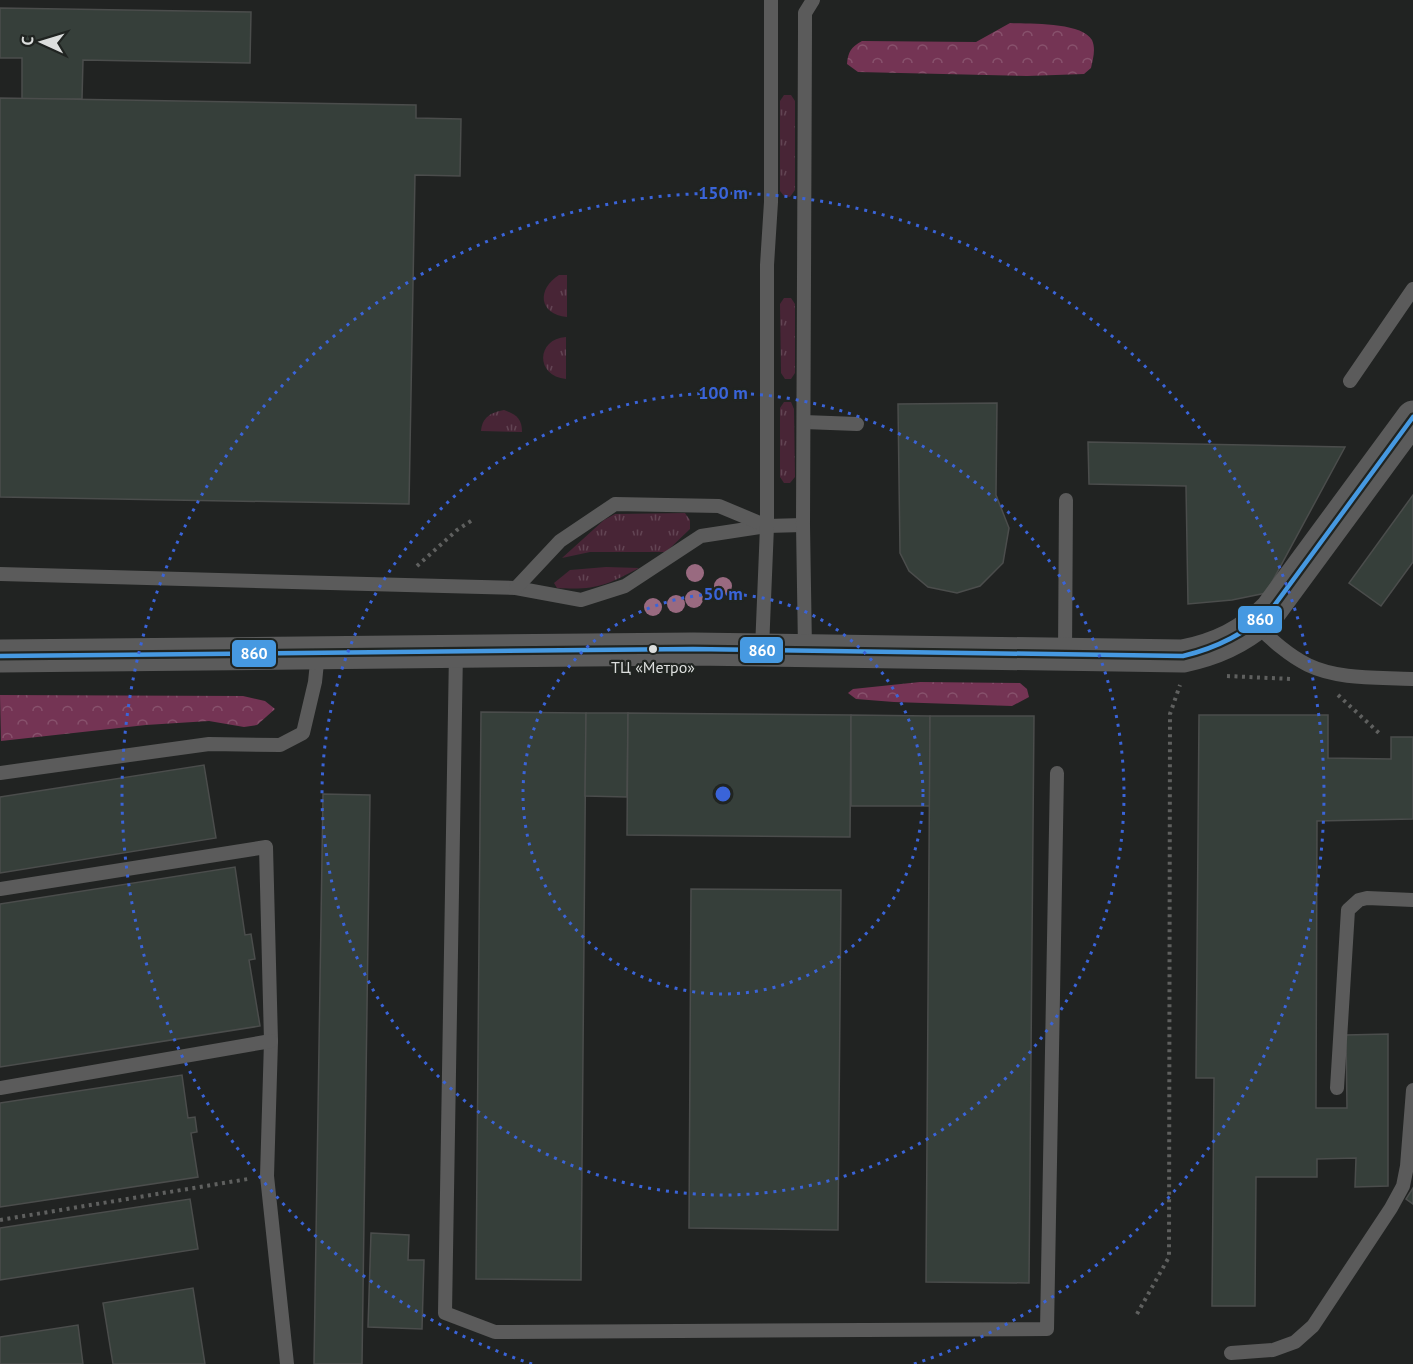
<svg xmlns="http://www.w3.org/2000/svg" width="1413" height="1364" font-family="'PT Sans',sans-serif">
  <style>
    .grass { fill: url(#grass-tufts) }
    .forest { fill: url(#forest-crowns) }
    .building { fill: #363f3a; stroke: #4b4d4c; stroke-width: 1.5 }
    .lines { fill: none; stroke-linecap: round; stroke-linejoin: round }
    .path { stroke: #5f605f; stroke-width: 4; stroke-dasharray: 3 4.5; stroke-linecap: butt }
    .service { stroke: #5b5b5b; stroke-width: 14 }
    .tertiary { stroke: #5b5b5b; stroke-width: 33 }
    .bus-1-casing { stroke: #202421; stroke-width: 9 }
    .bus-1 { stroke: #4699e1; stroke-width: 4.5 }
    .tree { fill: #996a80 }
    .ring { fill: none; stroke: #3a64d9; stroke-width: 3; stroke-dasharray: 3 6 }
    .bus-dot { fill: #dcdedd; stroke: #202421; stroke-width: 2 }
    .labels { text-anchor: middle; dominant-baseline: central; stroke-width: 4.5; stroke-linejoin: round; paint-order: stroke }
    .bus-label { font-size: 16px; fill: #dcdedd; stroke: #202421 }
    .centre { fill: #3a64d9; stroke: #202421; stroke-width: 3 }
    .ring-label { font-size: 18px; text-anchor: middle; font-weight: bold; fill: #3a64d9; stroke: #202421; stroke-width: 4.5; stroke-linejoin: round; paint-order: stroke }
    .line-badge { stroke: #202421; stroke-width: 2 }
    .badge-label { font-size: 16px; text-anchor: middle; font-weight: bold; fill: #fff }
  </style>
  <defs>
    <pattern id="grass-tufts" width="24" height="20" patternUnits="userSpaceOnUse" patternTransform="scale(1.5)"><rect width="24" height="20" fill="#482536"/><path d="M3 7l-1-3M5 7V3M7 7l1-3M15 17l-1-3M17 17v-4M19 17l1-3" fill="none" stroke="#624453"/></pattern>
    <pattern id="forest-crowns" width="20" height="18" patternUnits="userSpaceOnUse" patternTransform="scale(1.5)"><rect width="20" height="18" fill="#743454"/><path d="M2 6a3 3 0 1 1 6 0M12 15a3 3 0 1 1 6 0" fill="none" stroke="#87516c"/></pattern>
  </defs>
  <rect width="100%" height="100%" fill="#212322"/>
  <g class="grass">
    <path d="M784,95H791L795,101V190L790,197L784,196L780,191V101Z"/>
    <path d="M559,275H567V317C538,314 537,289 559,275Z"/>
    <path d="M784,298H791L795,304V373L791,379H785L781,373L780,304Z"/>
    <path d="M566,337V379C535,376 536,339 566,337Z"/>
    <path d="M784,402H791L794,409L795,477L790,483H784L780,477V408Z"/>
    <path d="M504,410C515,414 522,418 522,432L481,431C482,417 492,412 504,410Z"/>
    <path d="M685,513L690,520V529L666,552H590L562,558L604,520L615,514Z"/>
    <path d="M606,567L639,568C605,586 596,590 557,588L554,583L570,570Z"/>
  </g>
  <g class="forest">
    <path d="M1010,23C1030,24 1082,22 1092,40C1096,49 1093,59 1091,68L1084,74L1027,76L858,72L847,64C848,52 851,47 862,41L976,42Z"/>
    <path d="M920,682L1020,683L1027,689L1029,697L1012,706L894,702L856,699L848,693L853,689Z"/>
    <path d="M0,695L243,696L265,701L275,709L257,725L244,727L209,721L146,725L1,741Z"/>
  </g>
  <g class="building">
    <path d="M0,8L251,12L250,63L83,60L82,99H22V58H0Z"/>
    <path d="M0,98L416,105V118L461,119L460,176L415,175L409,504L0,497Z"/>
    <path d="M997,403L996,495L1009,528L1003,563L980,586L957,593L928,587L909,571L900,553L898,404Z"/>
    <path d="M1088,442L1345,447L1266,593L1232,600L1188,604L1186,486L1089,484Z"/>
    <path d="M1413,495V562L1381,606L1349,583Z"/>
    <path d="M481,712L586,713L581,1280L476,1279Z"/>
    <path d="M586,713H628L627,797L585,796Z"/>
    <path d="M628,713L851,715L850,837L627,835Z"/>
    <path d="M851,715L930,716V806H851Z"/>
    <path d="M1199,715H1328V758L1391,759V737H1413V819L1317,821L1316,1108H1347L1346,1035L1388,1034V1186L1355,1187L1356,1158L1317,1159V1177H1256L1255,1306H1212L1214,1078H1196Z"/>
    <path d="M930,716H1034L1029,1283L926,1282Z"/>
    <path d="M204,765L216,838L0,873V797Z"/>
    <path d="M323,794L370,795L362,1364H314Z"/>
    <path d="M235,867L245,935L251,934L255,959L249,960L260,1026L0,1067V904Z"/>
    <path d="M691,889L841,890L838,1230L689,1228Z"/>
    <path d="M182,1075L188,1118L195,1117L197,1132L191,1133L198,1177L0,1207V1103Z"/>
    <path d="M1413,1188V1204L1406,1199Z"/>
    <path d="M190,1199L198,1249L0,1280V1228Z"/>
    <path d="M371,1233L409,1235L408,1260H424L422,1329L368,1327Z"/>
    <path d="M193,1288L205,1364H113L103,1303Z"/>
    <path d="M78,1325L83,1364H0V1337Z"/>
  </g>
  <g class="lines">
    <g class="path">
      <path d="M417,566L457,530L474,519"/>
      <path d="M1227,676L1291,679"/>
      <path d="M1338,695L1379,733"/>
      <path d="M0,1220L248,1179"/>
      <path d="M1137,1314L1169,1257L1170,714L1180,685"/>
    </g>
    <g class="service">
      <path d="M1350,381L1413,289"/>
      <path d="M804,422L857,424"/>
      <path d="M0,574L516,588L581,600L625,586L701,536L767,526"/>
      <path d="M516,588L560,541L615,504L719,506L767,526L803,525"/>
      <path d="M1256,625C1272,640 1288,655 1308,665C1339,680 1379,677 1413,679"/>
      <path d="M762,649L767,526V265L771,202V0"/>
      <path d="M805,649L803,525L805,30V13L813,0"/>
      <path d="M456,651L445,1313L495,1332L1047,1329L1057,773"/>
      <path d="M1065,654L1066,500"/>
      <path d="M0,773L209,744L280,745L303,733L315,682L318,653"/>
      <path d="M0,889L266,847L271,1041L267,1176L287,1364"/>
      <path d="M0,1088L271,1041"/>
      <path d="M1337,1088L1348,910L1359,900L1367,898L1413,900"/>
      <path d="M1231,1353L1273,1350L1295,1342L1313,1326L1391,1208L1403,1186L1407,1166L1413,1090"/>
    </g>
    <path class="tertiary" d="M0,656L693,649L1183,656C1217,649 1246,636 1271,610L1413,417"/>
    <g class="bus-1-casing">
      <path id="bus-1" d="M0,656L693,649L1183,656C1217,648 1245,634 1271,610L1413,417"/>
    </g>
    <use href="#bus-1" class="bus-1"/>
  </g>
  <g class="tree">
    <circle cx="695" cy="573" r="9"/>
    <circle cx="723" cy="586" r="9"/>
    <circle cx="694" cy="599" r="9"/>
    <circle cx="676" cy="604" r="9"/>
    <circle cx="653" cy="607" r="9"/>
  </g>
  <g class="ring">
    <circle cx="723" cy="794" r="200"/>
    <circle cx="723" cy="794" r="401"/>
    <path d="M532 1364A601 601 0 1 1 914 1364"/>
  </g>
  <circle class="bus-dot" cx="653" cy="649" r="5"/>
  <g class="labels">
    <g class="bus-label">
      <text x="653" y="667">ТЦ «Метро»</text>
    </g>
  </g>
  <circle cx="723" cy="794" r="9" class="centre"/>
  <g class="ring-label">
    <text x="723" y="199">150 m</text>
    <text x="723" y="399">100 m</text>
    <text x="723" y="600">50 m</text>
  </g>
  <g class="line-badge">
    <rect x="1237" y="605" width="46" height="29" rx="6" fill="#4699e1"/>
    <rect x="739" y="636" width="45" height="28" rx="6" fill="#4699e1"/>
    <rect x="231" y="639" width="46" height="29" rx="6" fill="#4699e1"/>
  </g>
  <g class="badge-label">
    <text x="1260" y="625">860</text>
    <text x="762" y="656">860</text>
    <text x="254" y="659">860</text>
  </g>
  <g transform="translate(42 42) rotate(274)" stroke="#202421" stroke-width="4.5" paint-order="stroke">
  <path d="M0-4.5L10 22L0 15L-10 22Z" fill="#dcdedd"/>
  <text y="-9" font-size="16" font-weight="bold" text-anchor="middle" fill="#dcdedd">С</text>
  </g>
</svg>
